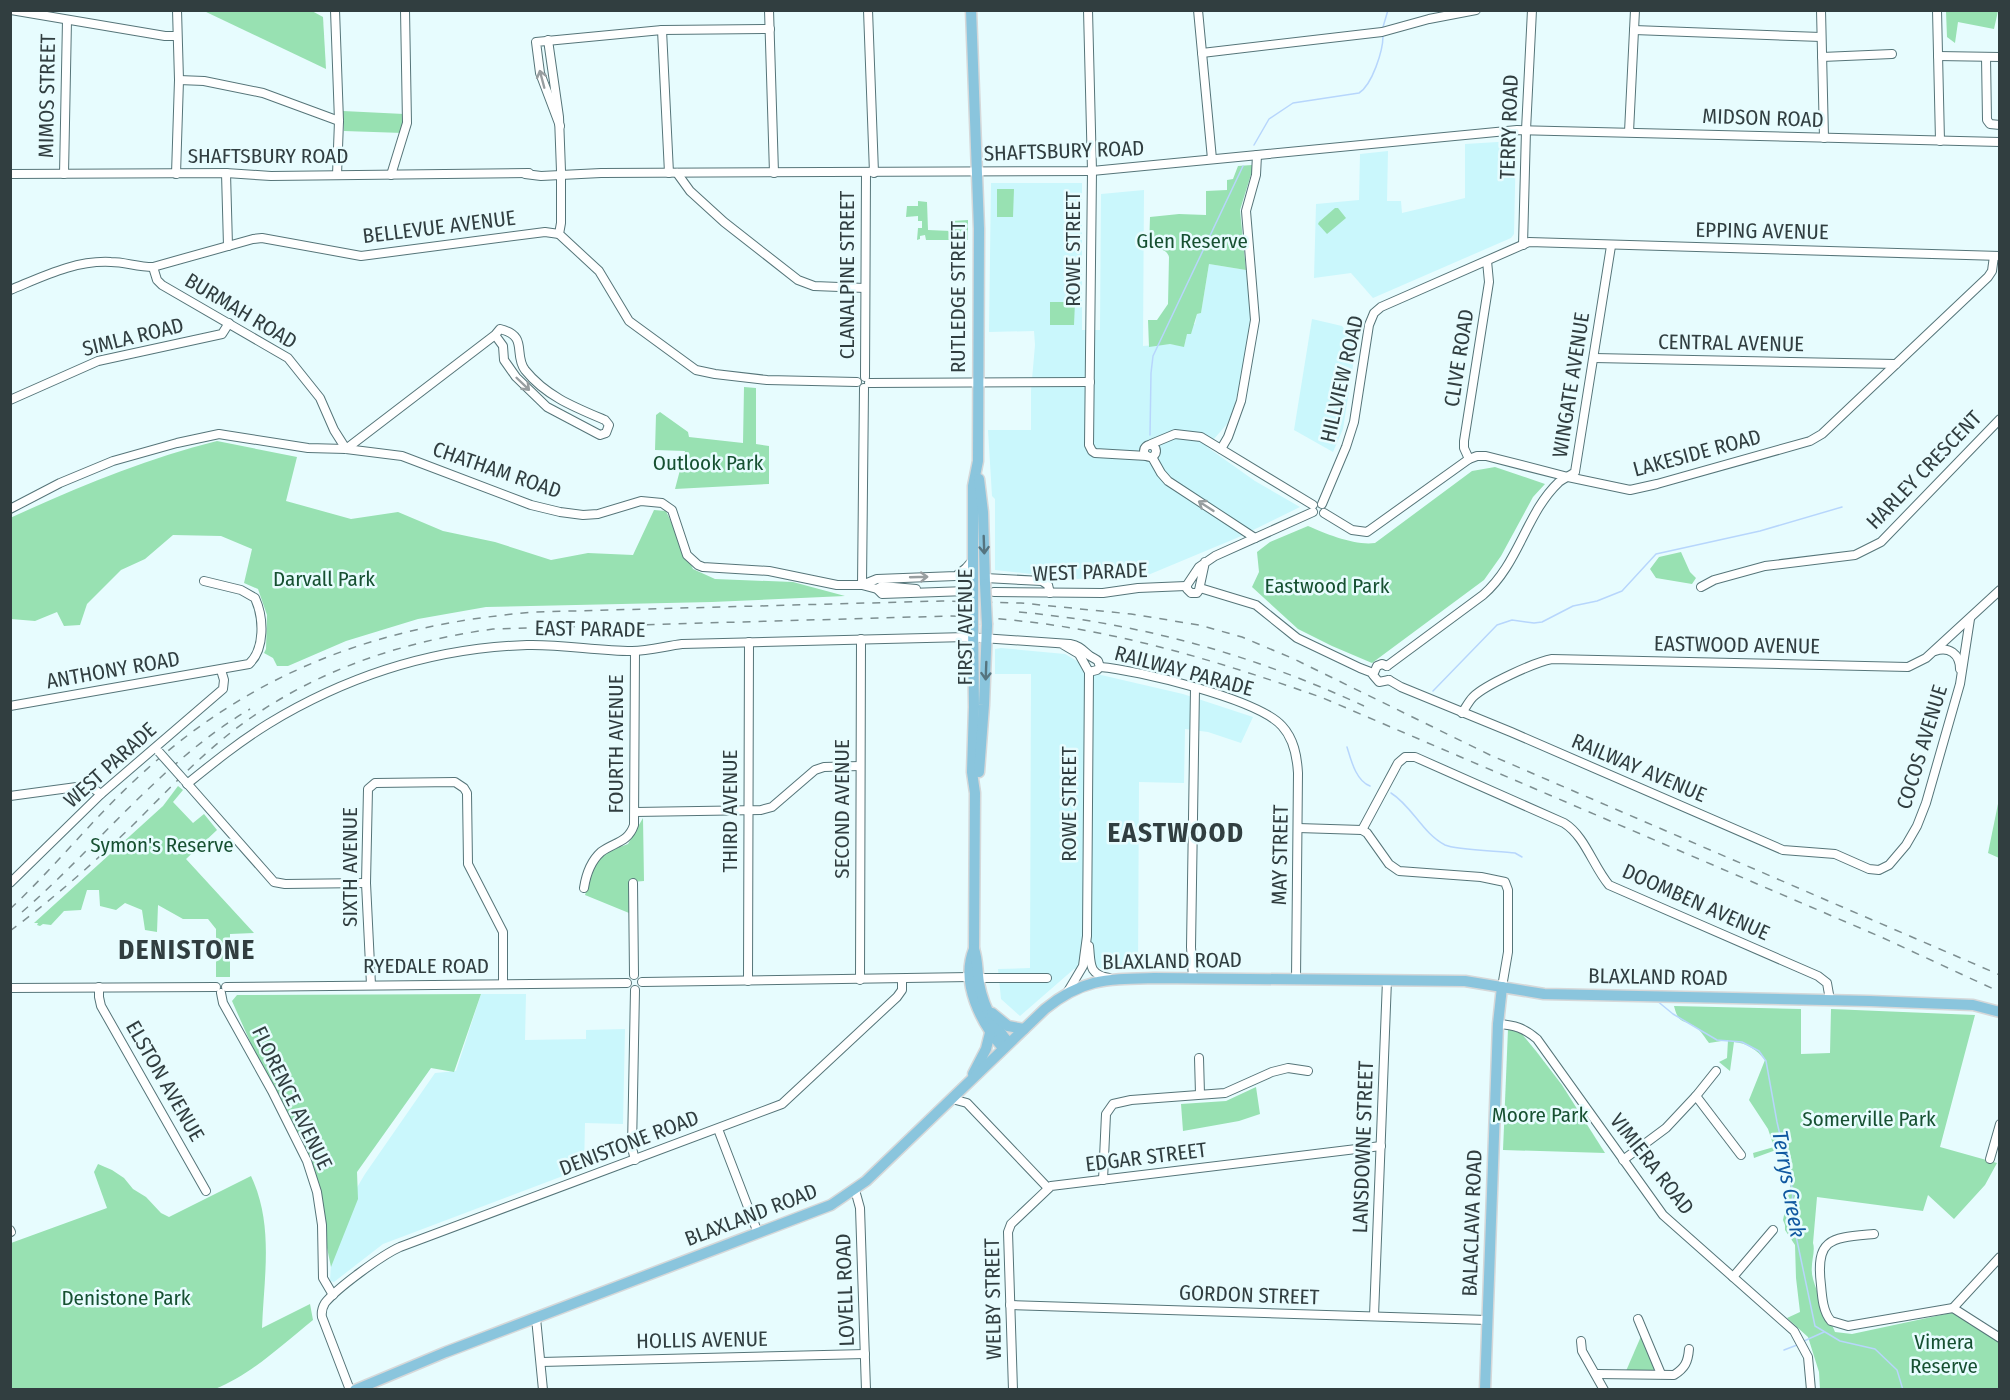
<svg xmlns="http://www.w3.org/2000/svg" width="2010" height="1400" font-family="'Fira Sans Condensed',sans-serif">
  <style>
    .built { fill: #caf7fc }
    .green { fill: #98e1b2 }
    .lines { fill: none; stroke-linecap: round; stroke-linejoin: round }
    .stream { stroke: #b7d6fc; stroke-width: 1.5 }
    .minor-casing { stroke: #567579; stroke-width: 10 }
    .major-casing { stroke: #d6d8d9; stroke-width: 13 }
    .minor { stroke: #fff; stroke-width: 8 }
    .major { stroke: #8ac5dd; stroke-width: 10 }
    .rail { stroke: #7e8f91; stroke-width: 1.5; stroke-dasharray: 8 8; stroke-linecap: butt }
    .minor-bridge-casing { stroke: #567579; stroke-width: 10; stroke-linecap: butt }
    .major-bridge-casing { stroke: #d6d8d9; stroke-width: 13; stroke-linecap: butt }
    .minor-bridge { stroke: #fff; stroke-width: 8 }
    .major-bridge { stroke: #8ac5dd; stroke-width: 10 }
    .oneway { stroke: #989ea0 }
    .oneway2 { stroke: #55747f }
    .labels { text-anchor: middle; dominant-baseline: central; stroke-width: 5; stroke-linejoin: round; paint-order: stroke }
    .street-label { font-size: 21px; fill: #313e40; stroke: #e7fcfe }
    .park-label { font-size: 21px; fill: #165031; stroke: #e7fcfe }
    .water-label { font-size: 22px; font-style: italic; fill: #1058a0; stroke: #e7fcfe }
    .district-label { font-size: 27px; font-weight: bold; letter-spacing: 1.5px; fill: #313e40; stroke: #e7fcfe }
  </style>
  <rect width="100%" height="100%" fill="#e7fcfe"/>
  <g class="built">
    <path d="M1514,141L1516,142L1514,234L1511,238L1373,298L1351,273L1314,278L1316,204L1359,200L1360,154L1388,151L1387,201H1401L1402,213L1465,198V144Z"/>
    <path d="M991,183H1082V330H1100L1101,194L1144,190L1143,346L1170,344L1184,346L1187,333L1192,324H1195L1197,314L1201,313L1209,264L1246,270L1251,315L1243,371L1234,407L1227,424L1207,447L1255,481L1300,507L1239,537L1148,575L1077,579L995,570V499L992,496L988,430H1031V391L1035,345L1034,331L989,332Z"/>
    <path d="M1312,319L1342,326L1356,346L1343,429L1333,452L1294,430Z"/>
    <path d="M1001,648L1065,654L1101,675L1183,694L1253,717L1241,743L1208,732L1185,729L1184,783L1139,782L1138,969H1103L1090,965L1074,969L1020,1016L1001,999L998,969L1030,968L1031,674H995V649Z"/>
    <path d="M481,994H526L525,1040L586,1039V1030L625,1029L623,1124L585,1123L584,1168L383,1244L334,1282L330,1281L333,1228L365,1174L435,1073L456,1071Z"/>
  </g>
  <g class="green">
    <path d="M204,11H312L323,17L326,69Z"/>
    <path d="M1946,11V10L1998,11L1994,29L1958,22L1955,43L1947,37Z"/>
    <path d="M343,111L404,114L403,133L344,131Z"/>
    <path d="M1252,165L1253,168L1240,210L1246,270L1209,264L1201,313L1197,314L1191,334H1187L1184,347L1170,344L1149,347L1148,320H1157L1168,304L1169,257C1167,248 1157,249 1149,249L1150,217L1179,214L1206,215V191L1227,190V180L1233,179L1238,166Z"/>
    <path d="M997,189H1014L1013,217H997Z"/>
    <path d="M918,201L927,202L928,230L951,231L952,221L968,220V240H926L925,235L920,236V239L917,240L918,228H922V221H918V216L906,217L907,206H918Z"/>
    <path d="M1335,208H1338L1346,218L1327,234L1318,224L1319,222Z"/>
    <path d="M1050,302H1075L1074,325H1050Z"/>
    <path d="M744,387L756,388V444L769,446V484L675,489L685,451L655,450L656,415L660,412L688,432L689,437L743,443Z"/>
    <path d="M217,441L297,457L286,501L351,519L398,512L443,531L495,542L551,560L588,553L633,555L654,510L666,511L693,569L715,579L793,582L845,596L712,602L486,607L418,619L346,641L288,666H277L273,658L264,653L266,649L267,615L258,589L244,583L252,549L221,536L173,535L145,559L121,570L87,604L80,625L64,626L57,612L35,621L11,619L10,518C78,487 145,459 217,441Z"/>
    <path d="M1495,467L1545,484L1533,497L1501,556L1484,580L1372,663L1332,646L1298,629L1252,587L1259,572L1257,552L1270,542L1308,526C1326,534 1356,546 1375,543L1472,471Z"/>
    <path d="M1681,552L1690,572L1696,578L1692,584L1656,578L1650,569L1659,557Z"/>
    <path d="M178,786L183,790L173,802L193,823L204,814L217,830L186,859L254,933L230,934V977H216V929L208,919H183L158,905L157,932L145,930L142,910L125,903L116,910L100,906L99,890H87L81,910L64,911L51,925L43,924L40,926L37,925L38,923H34L163,806Z"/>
    <path d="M1999,799V858L1988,853Z"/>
    <path d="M643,818L644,881L631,882L629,913L585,895L596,860L606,852L628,844Z"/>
    <path d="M481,994L454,1072L431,1068L357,1172L358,1199L331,1267L310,1166L272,1091L232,1001L237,995Z"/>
    <path d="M1674,1006L1801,1009V1054L1830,1053L1831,1009L1975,1015L1940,1147L1997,1163L1985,1185L1954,1219L1928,1195L1923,1211L1817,1197L1813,1243C1816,1253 1809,1264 1813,1279C1818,1297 1828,1315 1835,1332L1852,1334L1955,1312L1999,1341V1389H1820L1819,1372L1808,1337L1787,1318L1800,1312L1796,1278L1795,1245L1785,1230V1225L1783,1220L1793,1174L1788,1163L1776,1150L1754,1158L1753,1153L1774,1147L1768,1129L1749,1100L1765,1060C1757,1050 1747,1043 1734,1042L1730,1071L1719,1062L1727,1058L1728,1040L1709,1043C1705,1038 1701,1031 1697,1028C1683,1018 1679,1026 1674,1006Z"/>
    <path d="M1508,1029L1521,1033L1536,1051L1562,1085L1605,1153L1503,1150Z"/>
    <path d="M1256,1087L1260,1114L1239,1121L1183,1131L1181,1104L1226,1101Z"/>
    <path d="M98,1164L112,1170L124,1178L133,1189L146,1197L161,1213L169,1217L251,1176C274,1225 264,1276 262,1328L310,1304L313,1320C283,1344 251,1375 215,1389H11V1243L107,1208L94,1172Z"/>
    <path d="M1642,1334L1656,1371H1626Z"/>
  </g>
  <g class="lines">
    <g class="stream">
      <path d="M1383,27L1388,10"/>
      <path d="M1254,145L1269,119L1293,103L1359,93C1372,85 1383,51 1383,36"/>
      <path d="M1150,435L1151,373L1153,356L1243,166"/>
      <path d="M1433,691L1497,625L1512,620L1534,623L1542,622L1573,606L1597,601L1622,591L1656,554L1760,531L1842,507"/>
      <path d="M1347,747C1351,760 1356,781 1370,786"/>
      <path d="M1391,793C1412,806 1423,834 1445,845C1456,850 1500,851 1515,853L1522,857"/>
      <path d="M1656,1000L1673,1014L1717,1040L1742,1042L1759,1051L1766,1061L1777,1122L1793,1192L1791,1212L1815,1326L1840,1341L1875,1349L1897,1370L1903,1390"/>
      <path d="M1804,1341L1824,1332"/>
      <path d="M1784,1350L1797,1345"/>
    </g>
    <g class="minor-casing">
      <g id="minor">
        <path d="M11,10L165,36H177"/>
        <path d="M335,10L339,121L337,175"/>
        <path d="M769,10L774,173"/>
        <path d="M868,10L874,173"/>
        <path d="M1088,10L1092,171L1089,445L1092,451L1095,453L1147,456"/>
        <path d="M1198,10L1212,159"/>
        <path d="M1821,10L1824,138"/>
        <path d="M1937,10L1940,141"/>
        <path d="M662,30L669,173"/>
        <path d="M1634,30L1821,37"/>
        <path d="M548,40L559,117L561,171"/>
        <path d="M1202,53L1382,32L1429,19L1476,10"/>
        <path d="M1938,56L2000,57"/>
        <path d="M1822,57L1892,54"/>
        <path d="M1986,57L1987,120L1990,124L2000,125"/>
        <path d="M179,80L204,81L263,93L339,121"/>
        <path d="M560,126L540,73L536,42L662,30L770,29"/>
        <path d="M1629,132L1635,10"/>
        <path d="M226,173L228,246"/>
        <path d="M677,173L690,191L724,222L798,280L814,286L865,288"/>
        <path d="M10,174L226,173L271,176L529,173"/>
        <path d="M64,174L67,20"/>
        <path d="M176,174L179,80L177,10"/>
        <path d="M525,174L541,176L601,173L1092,171L1517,130L2000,142"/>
        <path d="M391,175L407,123L405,10"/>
        <path d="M561,176V223L559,234L599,271L629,321L696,370L715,374L767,380L857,382"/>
        <path d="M1523,245L1526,130L1532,10"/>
        <path d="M153,267L157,280L162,285L288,358L320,398L334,430L346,449L495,335L500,329C529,336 513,354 525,370C546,396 574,407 605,420L609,425L606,433L600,435L547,407L516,377L504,360L503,346L495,335"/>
        <path d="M10,290C42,277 75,260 111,262C125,262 137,267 153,267L253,239L262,238L361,256L545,232L559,234"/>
        <path d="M1594,358L1896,364"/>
        <path d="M865,377L866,173"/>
        <path d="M869,383L1090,382"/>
        <path d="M10,400L98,361L222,334L229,323"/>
        <path d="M1151,444L1175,434L1201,437L1313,505"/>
        <circle cx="1150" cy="451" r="6"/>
        <path d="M1221,449L1228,437L1241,401L1255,320L1246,211L1256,175L1257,155"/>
        <path d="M1152,457L1161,473L1168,481L1255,538"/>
        <path d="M1469,459L1464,448V441L1489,282L1487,261"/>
        <path d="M1322,504L1346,447L1354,422L1369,325L1374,313L1381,307L1529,242L2000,256"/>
        <path d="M10,509L60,483L113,461L177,443L219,434L225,435L308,448L346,449L402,456L531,505L560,512L583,515L598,514L641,501L662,503L672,510L687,555L698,565L703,567L769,571L837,585H862L877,579L956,576L966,568L973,560"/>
        <path d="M1324,513L1352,530L1367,532L1469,459L1477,456H1486L1568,477L1630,490L1657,484L1810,441L1822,434L1988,277L1992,271L1994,256"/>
        <path d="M1205,562L1199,590L1197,593H1191L1187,589V585L1199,567L1215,556L1313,512"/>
        <path d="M985,578L1042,581L1048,585L1050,593"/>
        <path d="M862,585L864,388"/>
        <path d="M862,585L877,589L882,594L967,591"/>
        <path d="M1701,587L1714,580L1765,566L1855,555L1881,542L2000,419"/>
        <path d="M1200,588L1256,605L1297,638L1360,668L1373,673"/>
        <path d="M877,589L882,586L916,589"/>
        <path d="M994,592L1103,593L1138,588L1186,586"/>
        <path d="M1935,651C1949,646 1960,654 1960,669"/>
        <path d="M1387,666L1483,595C1519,564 1526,513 1559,482C1564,478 1570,476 1575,472L1611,246"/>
        <path d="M1387,666L1382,664L1377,666L1373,675L1379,682L1389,680"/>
        <path d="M1100,667C1137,670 1258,699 1282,726C1294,739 1297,756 1298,773L1296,979"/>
        <path d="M1389,680L1401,687L1511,732L1783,850L1835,854L1869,869L1879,870L1889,865L1906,845L1917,826L1926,803L1960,684L1970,619"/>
        <path d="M10,706L249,664C265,649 264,618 255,598L241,590L204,581"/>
        <path d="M1462,713C1466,707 1469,701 1473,697C1485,685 1535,662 1552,659L1908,667L1926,658L2000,590"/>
        <path d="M185,781L274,882L285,884L366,883"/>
        <path d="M187,784C213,763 239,742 268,724C347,676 435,648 527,645C562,644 597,651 632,651C648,651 666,646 682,644L967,637L1070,644C1081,646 1083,651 1090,656C1093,658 1096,659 1098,661L1100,667L1097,670L1089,672L1079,654L1062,644"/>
        <path d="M10,796L84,786L91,787L101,794"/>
        <path d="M635,812L761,810L772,807L815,770L824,767L860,766"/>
        <path d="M1298,828L1362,830L1367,833L1389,864L1399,871L1481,877L1505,882L1508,890V952L1502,987"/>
        <path d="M1362,830L1398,763L1405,757H1415L1564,823C1585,836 1593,866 1609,885L1818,976L1827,983L1830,1000"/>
        <path d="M10,883L101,794L223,689L224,680L221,670"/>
        <path d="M633,883L634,975"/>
        <path d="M584,888C586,875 591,861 601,852C614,842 628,843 634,825L635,651"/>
        <path d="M1089,946C1091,964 1088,974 1109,978"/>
        <path d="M979,978H1047"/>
        <path d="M1193,979L1191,947L1195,688"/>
        <path d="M860,980L861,639"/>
        <path d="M748,981L749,642"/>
        <path d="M642,982L970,977"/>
        <path d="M371,985L366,883L368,789L375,783L455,782L464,788L467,793L468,864L503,932V984"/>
        <path d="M99,987V997L101,1006L206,1191"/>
        <path d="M226,987L627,983"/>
        <path d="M10,988L216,987"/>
        <path d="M635,990L632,1148L635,1160"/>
        <path d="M221,993L223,1003L272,1091L307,1161L317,1192L322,1225L323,1278L333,1295"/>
        <path d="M1067,993L1083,966L1087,936L1089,672"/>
        <path d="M1498,1024C1515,1025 1524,1028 1537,1039L1663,1215L1794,1331L1808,1357L1811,1390"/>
        <path d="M1199,1058L1200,1094"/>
        <path d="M1696,1096L1741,1155"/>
        <path d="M952,1099L967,1103L1048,1188"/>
        <path d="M718,1129L758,1233"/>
        <path d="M1990,1159L2000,1124"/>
        <path d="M1623,1160L1666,1128L1696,1096L1716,1071"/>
        <path d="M1103,1180L1106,1114L1113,1104L1131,1100L1225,1093L1272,1072L1288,1068L1308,1071"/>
        <path d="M855,1190L860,1208L866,1390"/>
        <path d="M10,1230L11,1232"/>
        <path d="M1874,1234C1832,1238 1815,1237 1821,1285C1822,1297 1823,1312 1831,1321L1848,1326L1953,1308L2000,1338"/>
        <path d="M1733,1277L1773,1230"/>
        <path d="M1010,1305L1487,1320"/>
        <path d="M1953,1308L2000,1257"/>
        <path d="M1374,1316L1387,980"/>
        <path d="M536,1318L543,1390"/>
        <path d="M1638,1319L1661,1374"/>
        <path d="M1581,1341L1582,1351L1604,1390"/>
        <path d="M541,1362L865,1354"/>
        <path d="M1597,1374L1674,1375C1685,1368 1688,1362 1689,1349"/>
        <path d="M350,1390L322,1317C321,1311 322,1308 325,1303C337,1288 382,1255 400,1247L782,1104L897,997L902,990V979"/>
        <path d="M1013,1390L1008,1232L1011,1224L1051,1186L1381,1146"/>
      </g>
    </g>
    <g class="major-casing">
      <g id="major">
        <path d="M971,10L979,229L978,461L973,486V583"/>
        <path d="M979,479L983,512L985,584"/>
        <path d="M973,625L974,707L972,772L975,793L974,949C960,983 981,1023 1003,1048"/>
        <path d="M979,772L984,705L987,625"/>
        <path d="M974,949C978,960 977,971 979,983C983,1005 994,1026 1009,1043"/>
        <path d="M992,1013L1008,1026L1024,1029"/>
        <path d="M973,1074L986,1049L990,1033"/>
        <path d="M355,1390L446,1352L831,1205L866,1181L1045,1009C1083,978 1108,979 1154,978L1465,981L1544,994L1870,1001L1973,1005L2000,1012"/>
        <path d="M1485,1390L1498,1024L1502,987"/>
      </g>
    </g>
    <use href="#minor" class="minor"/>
    <use href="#major" class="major"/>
    <g class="rail">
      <path d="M1019,612C1140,623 1254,655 1364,706"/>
      <path d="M10,909C54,868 91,821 134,781C249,672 380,624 536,612L942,601L1021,603L1131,614L1199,625L1242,637L1294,659L1490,755L2000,975"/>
      <path d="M22,912C99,845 162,761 250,709"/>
      <path d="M10,931C54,898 95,862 134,824C171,787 208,747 252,717C325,667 406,641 493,629L950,616C1005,618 1059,624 1113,636C1184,651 1255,674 1323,698L1881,937L2000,992"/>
    </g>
    <g class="minor-bridge-casing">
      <path id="minor-bridge" d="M159,752L184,780"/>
    </g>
    <g class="major-bridge-casing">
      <g id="major-bridge">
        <path d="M973,583V625"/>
        <path d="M985,584L987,625"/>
      </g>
    </g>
    <use href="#minor-bridge" class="minor-bridge"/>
    <use href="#major-bridge" class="major-bridge"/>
  </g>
  <defs><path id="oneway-shaft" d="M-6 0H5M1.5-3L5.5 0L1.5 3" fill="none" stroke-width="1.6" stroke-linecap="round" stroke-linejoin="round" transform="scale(1.5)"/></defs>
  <g class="oneway">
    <use href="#oneway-shaft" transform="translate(542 79) rotate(-105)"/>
    <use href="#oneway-shaft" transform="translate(523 384) rotate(44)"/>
    <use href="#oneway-shaft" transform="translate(1206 506) rotate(-147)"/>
    <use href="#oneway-shaft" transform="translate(919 577) rotate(-2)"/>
  </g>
  <g class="oneway2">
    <use href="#oneway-shaft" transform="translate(984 545) rotate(88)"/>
    <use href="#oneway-shaft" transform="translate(986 671) rotate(92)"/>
  </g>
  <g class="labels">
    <g class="street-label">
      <text transform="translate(47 96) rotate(-89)">MIMOS STREET</text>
      <text transform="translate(1763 118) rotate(2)">MIDSON ROAD</text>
      <text transform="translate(1509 127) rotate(-88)">TERRY ROAD</text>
      <text transform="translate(1064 151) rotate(-2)">SHAFTSBURY ROAD</text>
      <text x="268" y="156">SHAFTSBURY ROAD</text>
      <text transform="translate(439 227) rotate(-7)">BELLEVUE AVENUE</text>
      <text transform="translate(1762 231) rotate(1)">EPPING AVENUE</text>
      <text transform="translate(1073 249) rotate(-90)">ROWE STREET</text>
      <text transform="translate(847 275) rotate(-90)">CLANALPINE STREET</text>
      <text transform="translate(958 297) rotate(-90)">RUTLEDGE STREET</text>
      <text transform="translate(241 311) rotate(31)">BURMAH ROAD</text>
      <text transform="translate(133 337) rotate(-14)">SIMLA ROAD</text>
      <text transform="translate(1731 343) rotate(1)">CENTRAL AVENUE</text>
      <text transform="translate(1459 358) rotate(-81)">CLIVE ROAD</text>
      <text transform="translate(1342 379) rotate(-77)">HILLVIEW ROAD</text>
      <text transform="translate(1571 385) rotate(-81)">WINGATE AVENUE</text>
      <text transform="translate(1697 453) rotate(-15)">LAKESIDE ROAD</text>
      <text transform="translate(497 470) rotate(19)">CHATHAM ROAD</text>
      <text transform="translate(1924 470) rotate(-46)">HARLEY CRESCENT</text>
      <text transform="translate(1090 572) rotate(-2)">WEST PARADE</text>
      <text transform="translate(965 627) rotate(-90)">FIRST AVENUE</text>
      <text transform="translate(590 629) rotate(1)">EAST PARADE</text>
      <text transform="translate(1737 645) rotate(1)">EASTWOOD AVENUE</text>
      <text transform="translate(113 670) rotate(-10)">ANTHONY ROAD</text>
      <text transform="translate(1184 671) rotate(15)">RAILWAY PARADE</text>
      <text transform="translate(616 744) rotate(-90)">FOURTH AVENUE</text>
      <text transform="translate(1922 747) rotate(-73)">COCOS AVENUE</text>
      <text transform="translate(110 765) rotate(-42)">WEST PARADE</text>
      <text transform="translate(1639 768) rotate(23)">RAILWAY AVENUE</text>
      <text transform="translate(1069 804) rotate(-90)">ROWE STREET</text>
      <text transform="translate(842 809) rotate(-90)">SECOND AVENUE</text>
      <text transform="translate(730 811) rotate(-90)">THIRD AVENUE</text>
      <text transform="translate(1280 855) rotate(-89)">MAY STREET</text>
      <text transform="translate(350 867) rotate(-90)">SIXTH AVENUE</text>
      <text transform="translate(1696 902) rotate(24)">DOOMBEN AVENUE</text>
      <text transform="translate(1172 961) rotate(-1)">BLAXLAND ROAD</text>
      <text x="426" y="966">RYEDALE ROAD</text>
      <text transform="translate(1658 977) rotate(1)">BLAXLAND ROAD</text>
      <text transform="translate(165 1081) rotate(60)">ELSTON AVENUE</text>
      <text transform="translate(292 1098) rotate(64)">FLORENCE AVENUE</text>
      <text transform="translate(629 1143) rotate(-21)">DENISTONE ROAD</text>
      <text transform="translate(1363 1147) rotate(-88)">LANSDOWNE STREET</text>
      <text transform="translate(1146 1157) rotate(-7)">EDGAR STREET</text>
      <text transform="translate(1652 1164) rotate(52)">VIMIERA ROAD</text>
      <text transform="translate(751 1215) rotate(-21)">BLAXLAND ROAD</text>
      <text transform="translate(1472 1223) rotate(-88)">BALACLAVA ROAD</text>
      <text transform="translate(845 1290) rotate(-92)">LOVELL ROAD</text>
      <text transform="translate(1249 1295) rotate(2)">GORDON STREET</text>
      <text transform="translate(993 1299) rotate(-91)">WELBY STREET</text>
      <text transform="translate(702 1340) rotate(-1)">HOLLIS AVENUE</text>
    </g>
    <g class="park-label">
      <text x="1192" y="241">Glen Reserve</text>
      <text x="708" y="463">Outlook Park</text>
      <text x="324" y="579">Darvall Park</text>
      <text x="1327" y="586">Eastwood Park</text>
      <text x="162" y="845">Symon's Reserve</text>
      <text x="1540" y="1115">Moore Park</text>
      <text x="1869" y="1119">Somerville Park</text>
      <text x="126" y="1298">Denistone Park</text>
      <text x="1944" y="1342">Vimera<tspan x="1944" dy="24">Reserve</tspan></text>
    </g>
    <g class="water-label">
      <text transform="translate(1789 1184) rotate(80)">Terrys Creek</text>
    </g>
    <g class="district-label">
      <text x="1176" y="833">EASTWOOD</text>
      <text x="187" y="950">DENISTONE</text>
    </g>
  </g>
  <rect width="2010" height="1400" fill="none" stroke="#313e40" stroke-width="24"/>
</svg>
